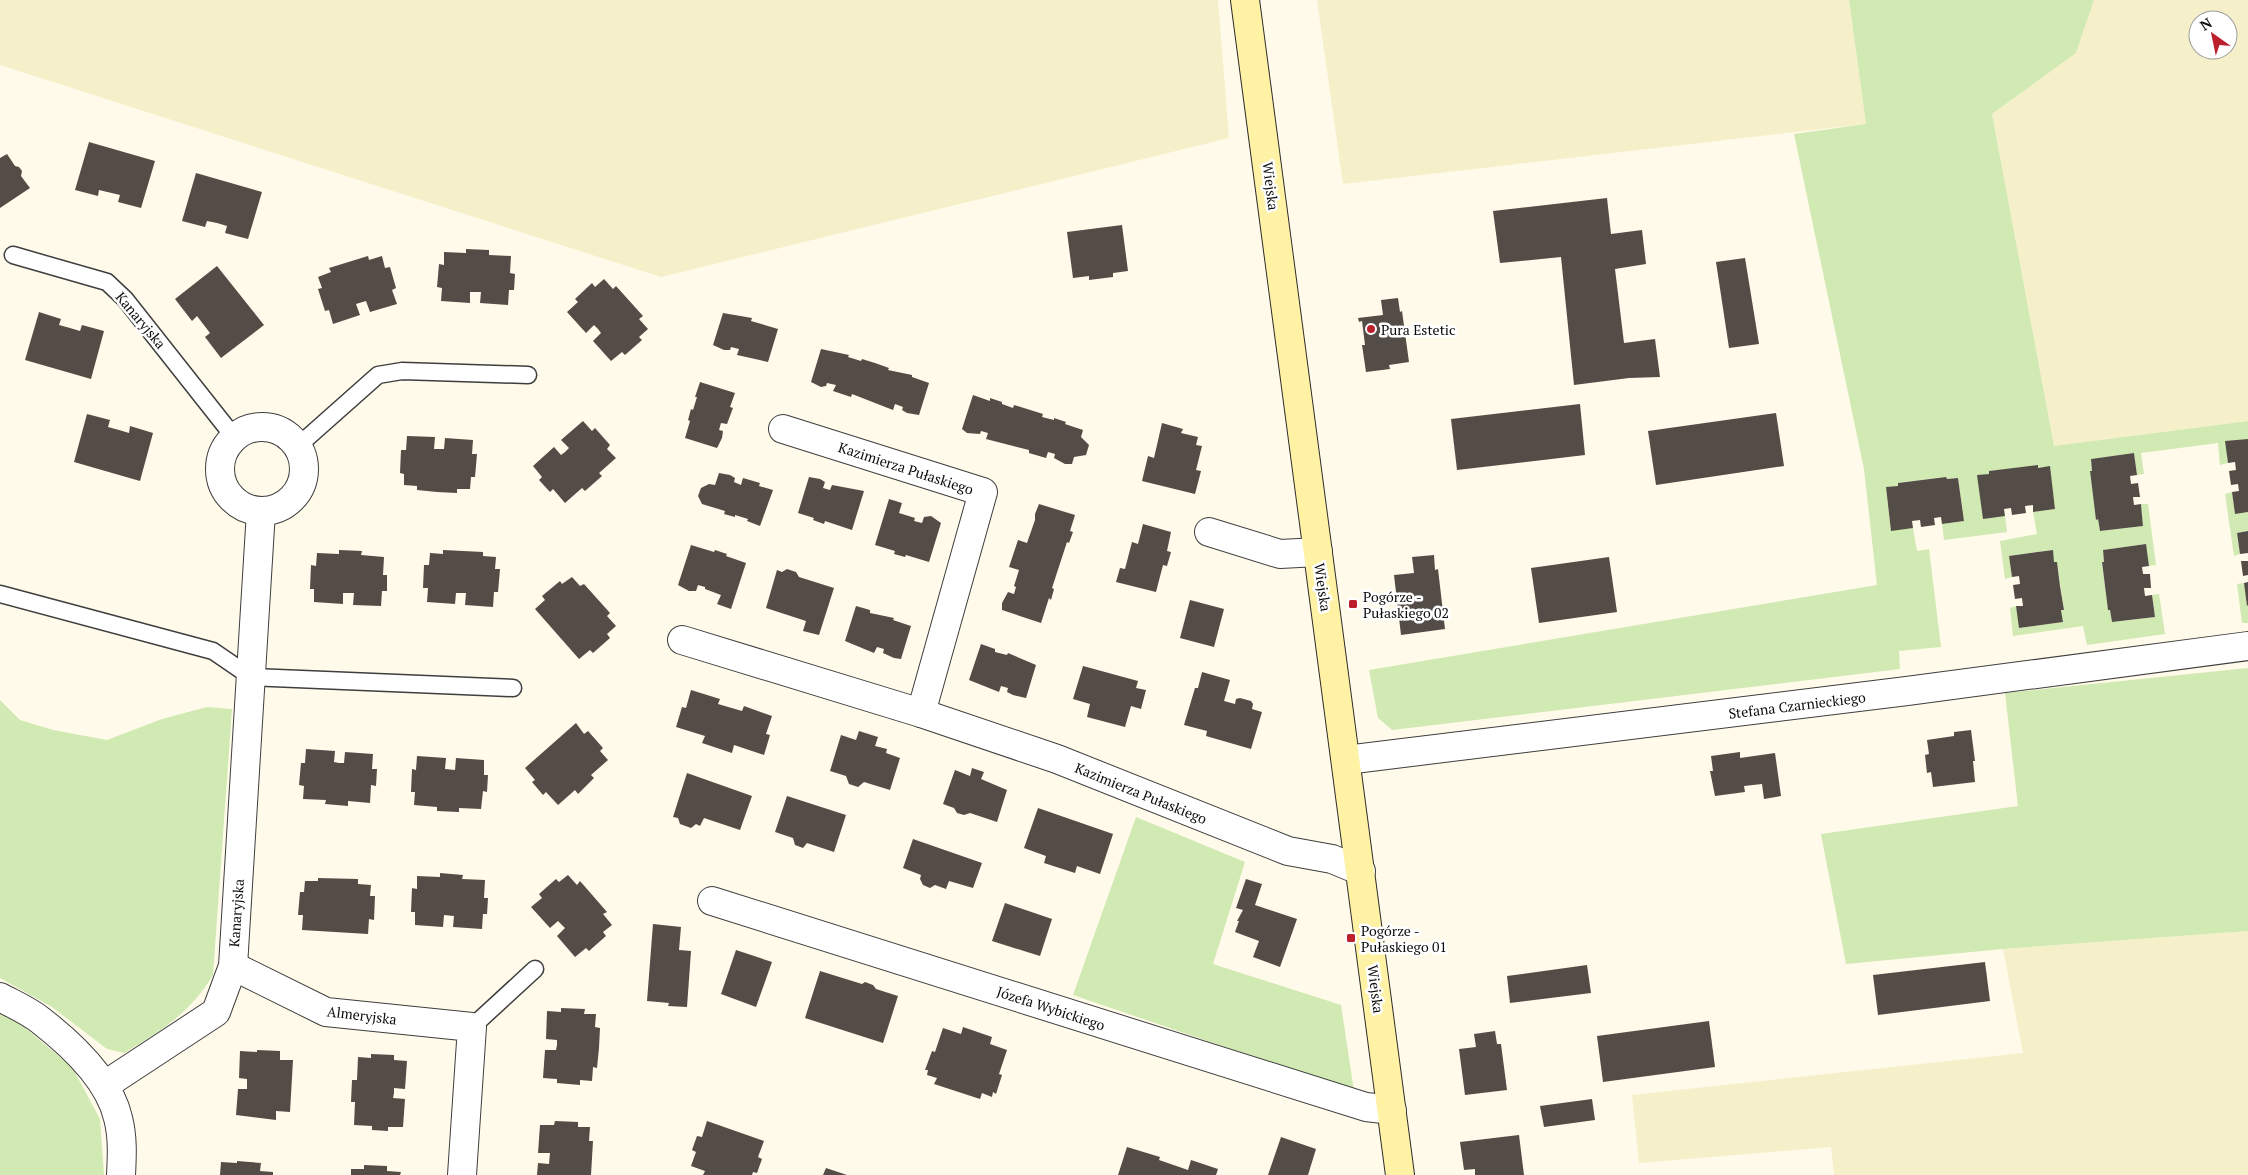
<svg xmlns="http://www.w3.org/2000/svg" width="2248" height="1175" font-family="'PT Serif',serif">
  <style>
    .farmland { fill: #f5f0c9; fill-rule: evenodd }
    .green { fill: #d1e9b2 }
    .building { fill: #544c47 }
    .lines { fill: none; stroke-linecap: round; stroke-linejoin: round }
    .lane-casing { stroke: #3e3e3e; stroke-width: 19 }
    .street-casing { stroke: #3e3e3e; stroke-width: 30 }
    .secondary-casing { stroke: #2d2d2d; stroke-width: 30 }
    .lane { stroke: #fff; stroke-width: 16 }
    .street { stroke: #fff; stroke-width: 28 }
    .secondary { stroke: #fff2a4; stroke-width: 28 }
    .poi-dot { fill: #bd202d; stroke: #fff; stroke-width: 2 }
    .labels { text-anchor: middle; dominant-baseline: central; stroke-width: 5; stroke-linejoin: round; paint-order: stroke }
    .street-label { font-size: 14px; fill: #0b0b0b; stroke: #fff }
    .poi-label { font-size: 14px; fill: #0b0b0b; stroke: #fff; text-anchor: start }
  </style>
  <rect width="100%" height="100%" fill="#fffae9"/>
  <g class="farmland">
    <path d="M0,0H1218L1229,138L661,277L0,65Z"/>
    <path d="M1317,0H1849L1866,124L1343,184Z"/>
    <path d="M2094,0H2248V421L2054,446L1992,114L2076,53ZM2198,20H2228V50H2198Z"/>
    <path d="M2248,931V1175H1834L1831,1147L1639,1163L1632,1095L2023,1053L2003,949Z"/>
  </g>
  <g class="green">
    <path d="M1849,0H2094L2076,53L1992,114L2054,446L2248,421V439L2226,442L2228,463L2220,465L2218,443L2141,453L2144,474L2137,475L2134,453L2091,459L2092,471L2090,472L2096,519H2098L2100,531L2143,526L2141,504H2148L2156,565L2149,566L2145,544L2103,550L2104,562L2102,563L2108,610H2110L2112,622L2155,617L2152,595L2159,594L2165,634L2087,645L2083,626L2013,636L2010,608L2016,606L2020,628L2063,622L2061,610H2064L2057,562H2054L2052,550L2010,556L2012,577L2005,579L2000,541L2037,534L2033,512L2055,509L2050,467L1989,471V474L1977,476L2005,516L2007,532L1944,540L1942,524L1964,521L1958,478L1947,479L1946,477L1898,483V486L1886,488L1891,530L1913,528L1917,551L1929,549L1941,647L1899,651L1900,669L1392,730L1378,718L1369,670L1877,585L1864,469L1794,134L1866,124Z"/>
    <path d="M2232,492L2235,514L2248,512V531L2237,533L2240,554L2234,556L2225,494Z"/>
    <path d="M2244,583L2248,605V623H2242L2237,584Z"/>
    <path d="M2248,668V931L2003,949L1846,964L1821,834L2018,806L2005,693Z"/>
    <path d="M0,700L20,720L53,730L107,740L162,719L207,707L232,709L213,975C189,1014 162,1030 124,1053L107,1049L52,1007L0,978Z"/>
    <path d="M1136,817L1245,862L1213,964L1341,1005L1354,1091L1073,995Z"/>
    <path d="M0,1014L19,1023L72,1067L100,1119L104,1175H0Z"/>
  </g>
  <g class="building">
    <path d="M89,142L155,161L141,208L118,202L120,195L99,190L98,196L75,190Z"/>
    <path d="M7,154L15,166L19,167L22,171L21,176L30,188L0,208V158Z"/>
    <path d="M196,173L262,192L248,239L225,233L227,226L217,223L207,221L205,227L182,221Z"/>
    <path d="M1607,198L1611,234L1642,230L1646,264L1615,269L1624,343L1655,339L1660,377L1629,378L1574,385L1561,257L1500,263L1493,211Z"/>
    <path d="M1122,225L1128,271L1113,273V277L1089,280V276L1073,278L1067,232Z"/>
    <path d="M466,249L489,250V255L511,256L510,273L515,274L514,290H509L508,305L480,303L481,292H470V303L441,301L442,288L437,287L439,264L444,265V252L466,253Z"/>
    <path d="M368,256L369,260L382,256L385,268L390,267L396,288L392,290L397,304L370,312L366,301L356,304L360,315L333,324L329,310L325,311L318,289L322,288L318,277L331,272L329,268Z"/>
    <path d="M1745,258L1759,344L1729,348L1716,262Z"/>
    <path d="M217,266L264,325L221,358L205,337L210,333L197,316L192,321L175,299Z"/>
    <path d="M604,279L613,289L616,286L643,316L639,319L648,329L639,337L642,340L625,355L622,352L611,361L593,341L601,333L598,329L594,325L586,333L567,312L578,302L575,299L592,283L595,287Z"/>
    <path d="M1398,298L1400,312L1402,311L1409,362L1389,365L1390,369L1366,372L1362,345H1365L1362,321L1359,322L1358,318L1383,315L1381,300Z"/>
    <path d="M39,312L61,319L59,325L70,328L80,331L82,325L104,331L91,379L25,360Z"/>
    <path d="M723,313L752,318L751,321L778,329L768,362L737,355L739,349L731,347L730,350H724L713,345Z"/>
    <path d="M821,349L849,355L848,357L861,361L862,359L875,363L889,368L888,370L912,375V377L929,383L919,415L907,413L902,410L903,407L895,404L893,410L852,394L851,397L833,391L836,385L827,383L826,386L821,387L811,382Z"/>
    <path d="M700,382L735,393L730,407L733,408L727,424L721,423L719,430L723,431L722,438L717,448L685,438L690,421L688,420L691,409L693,410L697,397H695Z"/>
    <path d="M973,395L990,401V398L1002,402V404L1013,408L1014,405L1043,414L1042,417L1054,420V418L1066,422L1065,424L1083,430L1081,437L1089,445L1086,455L1074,457L1072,464H1065L1054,458L1055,454L1048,452L1046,458L1029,453V450L986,439L988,433L981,431L980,434L967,433L962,429Z"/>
    <path d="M1580,404L1585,455L1457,470L1451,419Z"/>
    <path d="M1776,413L1784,466L1656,485L1648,431Z"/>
    <path d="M87,414L110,420L108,427L119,430L129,433L130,426L153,433L140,481L74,462Z"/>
    <path d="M583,421L592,431L595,428L610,445L607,449L616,458L599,473L602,476L585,491L582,488L565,503L553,489L550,492L539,480L542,477L533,466L554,447L561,455L565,452L569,448L561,440Z"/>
    <path d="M1162,423L1183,429L1181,433L1198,437L1196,445L1202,446L1196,470L1201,471L1195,494L1142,481L1148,456L1154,458Z"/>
    <path d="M407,436L435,437L434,449H444L445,438L473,440L472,454H477L475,477H471L470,489H457V493L437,492L417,490V486L404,485V474L400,473L401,450H406Z"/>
    <path d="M2248,439V512L2235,514L2232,492L2239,491L2238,484L2231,485L2229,471L2236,470L2235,462L2228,463L2225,441Z"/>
    <path d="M2134,453L2137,475L2130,476L2131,484L2138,483L2140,497H2133L2134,505L2141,504L2143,526L2100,531L2098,519L2096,520L2090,471H2092L2091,459Z"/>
    <path d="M2038,465V468L2050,466L2055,509L2033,512V505L2025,506L2026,513L2012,515L2011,508L2004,509L2005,516L1983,519L1977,475L1989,474V471Z"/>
    <path d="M719,473L730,475L735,478L734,482L741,485L743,478L760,483L759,486L773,490L760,526L747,521L748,519L735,515V517L724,514L725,511L702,504L698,496L701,488L709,484L715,485Z"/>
    <path d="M809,477L820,479L825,482L823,488L830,490L832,485L864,491L852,530L825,521L824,524L813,520L814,518L798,513Z"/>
    <path d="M1946,477L1947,479L1958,478L1964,521L1942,524L1941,517L1934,518L1935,525L1921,527L1920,520L1912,521L1913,528L1891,531L1886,487L1898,486V483Z"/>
    <path d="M889,499L902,503L899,513L915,518L914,521L922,523L924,517L931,516L941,523L929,562L906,555L905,557L894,554L895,551L875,545Z"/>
    <path d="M1039,504L1075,515L1070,531L1073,532L1069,543L1067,542L1052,588L1054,589L1051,600L1049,598L1041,623L1002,610V603L1008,592L1014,594L1016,587L1014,586L1019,570L1009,567L1018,540L1027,543L1035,520V514Z"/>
    <path d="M1143,524L1171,532L1167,551L1171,552L1167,566L1163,565L1156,592L1116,582L1120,568L1125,569L1132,542L1138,544Z"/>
    <path d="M2248,531V553L2240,554L2237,533Z"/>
    <path d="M2146,544L2149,566L2142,567L2143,574H2150L2151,588H2144L2145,596L2152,595L2155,617L2112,622L2110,610H2108L2102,562H2104L2103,550Z"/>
    <path d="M691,545L714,552L715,550L727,554L726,556L746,563L731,609L717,604L721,595L705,589V587L698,585L696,591H689L678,585Z"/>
    <path d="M339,550L362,551L361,555L384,557L383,575H387V591H382L381,606L353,605L354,593H343V604L314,602V589H310L311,565L316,566L317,553L339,554Z"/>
    <path d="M443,550L483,552V556L496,557L495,569H500L498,592H494L493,607L465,605L466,593H456L455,604L427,602L428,588H423L424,565H429L430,553L443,554Z"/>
    <path d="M2053,550L2054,562H2057L2060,586L2064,610H2061L2063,622L2019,628L2016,606H2023L2022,598L2015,599L2013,585L2020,584L2019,576L2012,577L2009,556Z"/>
    <path d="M1434,555L1435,570L1438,569L1445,629L1401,635L1394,575L1414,573L1412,557Z"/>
    <path d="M1609,557L1617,612L1539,623L1531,568Z"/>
    <path d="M2241,561H2248V575L2243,576Z"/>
    <path d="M787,569L796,572L799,577L834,588L819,635L803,631L806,621L766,608L777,570L782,572Z"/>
    <path d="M572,577L580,586L584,584L610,613L607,616L616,626L607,634L610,638L593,653L590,650L579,659L535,609L545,600L542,596L560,581L562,584Z"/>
    <path d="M2248,582V605L2247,606L2244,583Z"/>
    <path d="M1190,600L1224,609L1214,647L1180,638Z"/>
    <path d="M856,606L870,610V613L894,618L893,620L911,626L901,659L894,658L883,653L884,649L877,647L874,653L845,641Z"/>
    <path d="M981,644L995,649V652L1007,655L1008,653L1036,665L1026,698L1013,695L1007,692L1008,688L1001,686L999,692L969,680Z"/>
    <path d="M1083,666L1138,681L1136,688L1146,690L1141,709L1131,706L1125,727L1087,717L1090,704L1073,699Z"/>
    <path d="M1202,672L1230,680L1224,701L1235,704L1236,699L1240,698L1251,701L1253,704L1252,709L1262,712L1251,749L1206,736L1207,731L1184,725L1195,688H1198Z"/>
    <path d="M691,690L720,699L718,704L742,711L744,706L772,716L766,734L770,735L764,755L734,745L732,753L702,743L705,736L676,727L682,707L686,708Z"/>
    <path d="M576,723L584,734L588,731L603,748L600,751L608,760L591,775L594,778L578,794L575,790L558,805L546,792L543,795L532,782L535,780L525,768Z"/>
    <path d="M1971,730L1975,761H1973L1975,782L1933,787L1931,772L1927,773L1925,755L1929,754L1927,740L1954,736V732Z"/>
    <path d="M859,731L878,737L875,746L887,749L886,753L900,758L890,790L864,782L858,787L849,784L846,776L830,771L841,735L856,740Z"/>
    <path d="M306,749L335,751L334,762L339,763H344L345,752L373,754L372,769H377L376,786L371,785L370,803L348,801V806L325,804L326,800L303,799L304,786L299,785L301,763H305Z"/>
    <path d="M1740,752V758L1775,753L1781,796L1764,799L1762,784L1744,786L1745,792L1715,796L1710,771H1713L1711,756Z"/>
    <path d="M417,756L446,758L445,769L455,770L456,758L484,760V775H488L487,792L483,791L481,809L459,808V812L437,811V807L414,805L415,792H411L412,769L416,770Z"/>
    <path d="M972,768L984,772L981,779L1007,790L997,822L970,813L964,815L957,813L954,808L943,804L955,770L970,776Z"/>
    <path d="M687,773L752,796L740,830L704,818L700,826L696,824L691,828L680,824L678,818L673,817Z"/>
    <path d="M787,796L846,815L834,852L807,843L803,848L795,845L793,838L775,832Z"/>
    <path d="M1038,808L1113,834L1100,874L1077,866L1075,873L1044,863L1046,856L1024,848Z"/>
    <path d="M913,839L982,863L973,888L949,881L946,889L935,885L930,888L923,885L920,879L921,875L903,868Z"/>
    <path d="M440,873L463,875L462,879L485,880L484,898H488L487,914H483L482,929L453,927L454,916L444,915L443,927L415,925V912H411L412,888L417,889V876L440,877Z"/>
    <path d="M568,875L577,885L580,881L607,912L603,914L612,925L603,932L606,936L589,951L586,948L575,957L557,936L565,928L558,921L550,928L531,907L542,898L539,894L556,879L559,882Z"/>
    <path d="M318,878L358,879V884L371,885L370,896H375L374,920L369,919L368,934L302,930L303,915H298L300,892H304L305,881H318Z"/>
    <path d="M1246,879L1262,884L1255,905L1297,919L1280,967L1253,957L1259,941L1235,932L1239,921H1237L1243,910L1236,908Z"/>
    <path d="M1005,903L1052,919L1040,956L992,941Z"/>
    <path d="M653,924L681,927L679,950L691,951L687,1007L668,1006L669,1003L647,1001Z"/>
    <path d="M736,950L772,962L756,1007L721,994Z"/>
    <path d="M1985,962L1990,1001L1878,1015L1873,975Z"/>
    <path d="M1587,965L1591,993L1510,1003L1507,976Z"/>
    <path d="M820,971L862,984L865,982L873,985L876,989L898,996L883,1043L805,1018Z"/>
    <path d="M561,1008L585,1009L584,1014H596L595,1027L600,1028L599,1048L597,1068L593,1067L592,1081L580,1080V1085L557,1083V1079L543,1078L545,1050H556L557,1045V1040L546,1039L547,1011L561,1012Z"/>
    <path d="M1709,1021L1715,1067L1603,1082L1597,1036Z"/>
    <path d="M963,1027L992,1037L990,1044L1007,1050L999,1074L1002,1075L996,1094L993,1092L992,1097L982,1093L980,1099L934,1084L937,1078L927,1075L928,1070H925L932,1051L935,1052L943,1028L961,1034Z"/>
    <path d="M1495,1031L1497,1044H1501L1507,1090L1465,1095L1459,1049L1476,1047L1474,1034Z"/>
    <path d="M257,1050L280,1051V1060H293L290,1112L276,1111V1120L236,1115L238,1089H247V1079L239,1078L240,1051L257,1052Z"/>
    <path d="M371,1054L394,1055V1060L407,1061L405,1089L394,1088V1093L393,1098L405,1099L403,1127H388V1131L372,1130V1126L354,1125L355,1102H351L352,1080H357L358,1057L371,1058Z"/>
    <path d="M1592,1099L1595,1120L1544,1127L1540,1106Z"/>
    <path d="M555,1121L578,1122V1127H590L589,1141H593L591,1175H537L538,1163L549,1164L550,1153H538L540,1125H554Z"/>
    <path d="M707,1121L764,1141L758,1157L762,1159L757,1173L753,1172L752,1175H703L705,1171L691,1166L696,1152L692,1150L697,1136L702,1137Z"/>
    <path d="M1519,1135L1524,1175H1475V1169L1464,1170L1460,1142Z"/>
    <path d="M1281,1137L1316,1149L1308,1175H1268Z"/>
    <path d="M1127,1147L1160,1157L1159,1160L1188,1170L1191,1160L1218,1169L1216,1175H1118Z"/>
    <path d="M237,1161L261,1163L260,1171L273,1172V1175H220L221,1162L237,1163Z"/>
    <path d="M364,1165L387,1166V1171L401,1172L400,1175H351V1169H364Z"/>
    <path d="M826,1168L847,1175H823Z"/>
  </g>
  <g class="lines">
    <g class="lane-casing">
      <g id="lane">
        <path d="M13,255L107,282L125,299L234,437"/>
        <path d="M298,446L378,375L402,371L528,375"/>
        <path d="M0,594L213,651L251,677L513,688"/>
        <path d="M472,1027L535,969"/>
      </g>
    </g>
    <g class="street-casing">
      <g id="street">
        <circle cx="262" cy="469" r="42"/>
        <path d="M783,429L983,492L921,713"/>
        <path d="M1209,532L1280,554L1318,552"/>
        <path d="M682,640L921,713L1057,759L1288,851L1332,859L1361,871"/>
        <path d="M1346,760L1907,691L2248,646"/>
        <path d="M712,901L1366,1107L1392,1110"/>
        <path d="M233,966L326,1012L472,1027L462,1175"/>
        <path d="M0,997C13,1004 29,1011 40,1020C71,1044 109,1079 118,1118C123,1137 122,1156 121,1175"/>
        <path d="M105,1085L216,1012L233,966L261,511"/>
      </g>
    </g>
    <g class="secondary-casing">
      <path id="secondary" d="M1245,0L1400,1175"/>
    </g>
    <use href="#lane" class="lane"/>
    <use href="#street" class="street"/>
    <use href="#secondary" class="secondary"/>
  </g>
  <g class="poi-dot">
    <circle cx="1371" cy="329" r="5"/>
    <rect x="1348" y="599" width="10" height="10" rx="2.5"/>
    <rect x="1346" y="933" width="10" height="10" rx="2.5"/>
  </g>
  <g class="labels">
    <g class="street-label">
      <text transform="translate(1271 186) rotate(83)">Wiejska</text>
      <text transform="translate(141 320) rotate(50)">Kanaryjska</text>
      <text transform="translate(906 468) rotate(18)">Kazimierza Pułaskiego</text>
      <text transform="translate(1323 587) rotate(82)">Wiejska</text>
      <text transform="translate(1797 705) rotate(-7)">Stefana Czarnieckiego</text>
      <text transform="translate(1141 793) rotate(22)">Kazimierza Pułaskiego</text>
      <text transform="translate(236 913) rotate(-86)">Kanaryjska</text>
      <text transform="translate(1376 989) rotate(83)">Wiejska</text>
      <text transform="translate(1051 1008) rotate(18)">Józefa Wybickiego</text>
      <text transform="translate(362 1015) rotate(7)">Almeryjska</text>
    </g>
    <g class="poi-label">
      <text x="1381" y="329">Pura Estetic</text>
      <text x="1363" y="596">Pogórze -<tspan x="1363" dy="16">Pułaskiego 02</tspan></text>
      <text x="1361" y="930">Pogórze -<tspan x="1361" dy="16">Pułaskiego 01</tspan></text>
    </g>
  </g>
  <g transform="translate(2213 35) rotate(327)"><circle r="24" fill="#ffffff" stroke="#9d9d9d"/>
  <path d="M0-4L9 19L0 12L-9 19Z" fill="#bd202d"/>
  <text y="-8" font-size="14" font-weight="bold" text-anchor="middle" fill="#0b0b0b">N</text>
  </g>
</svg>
